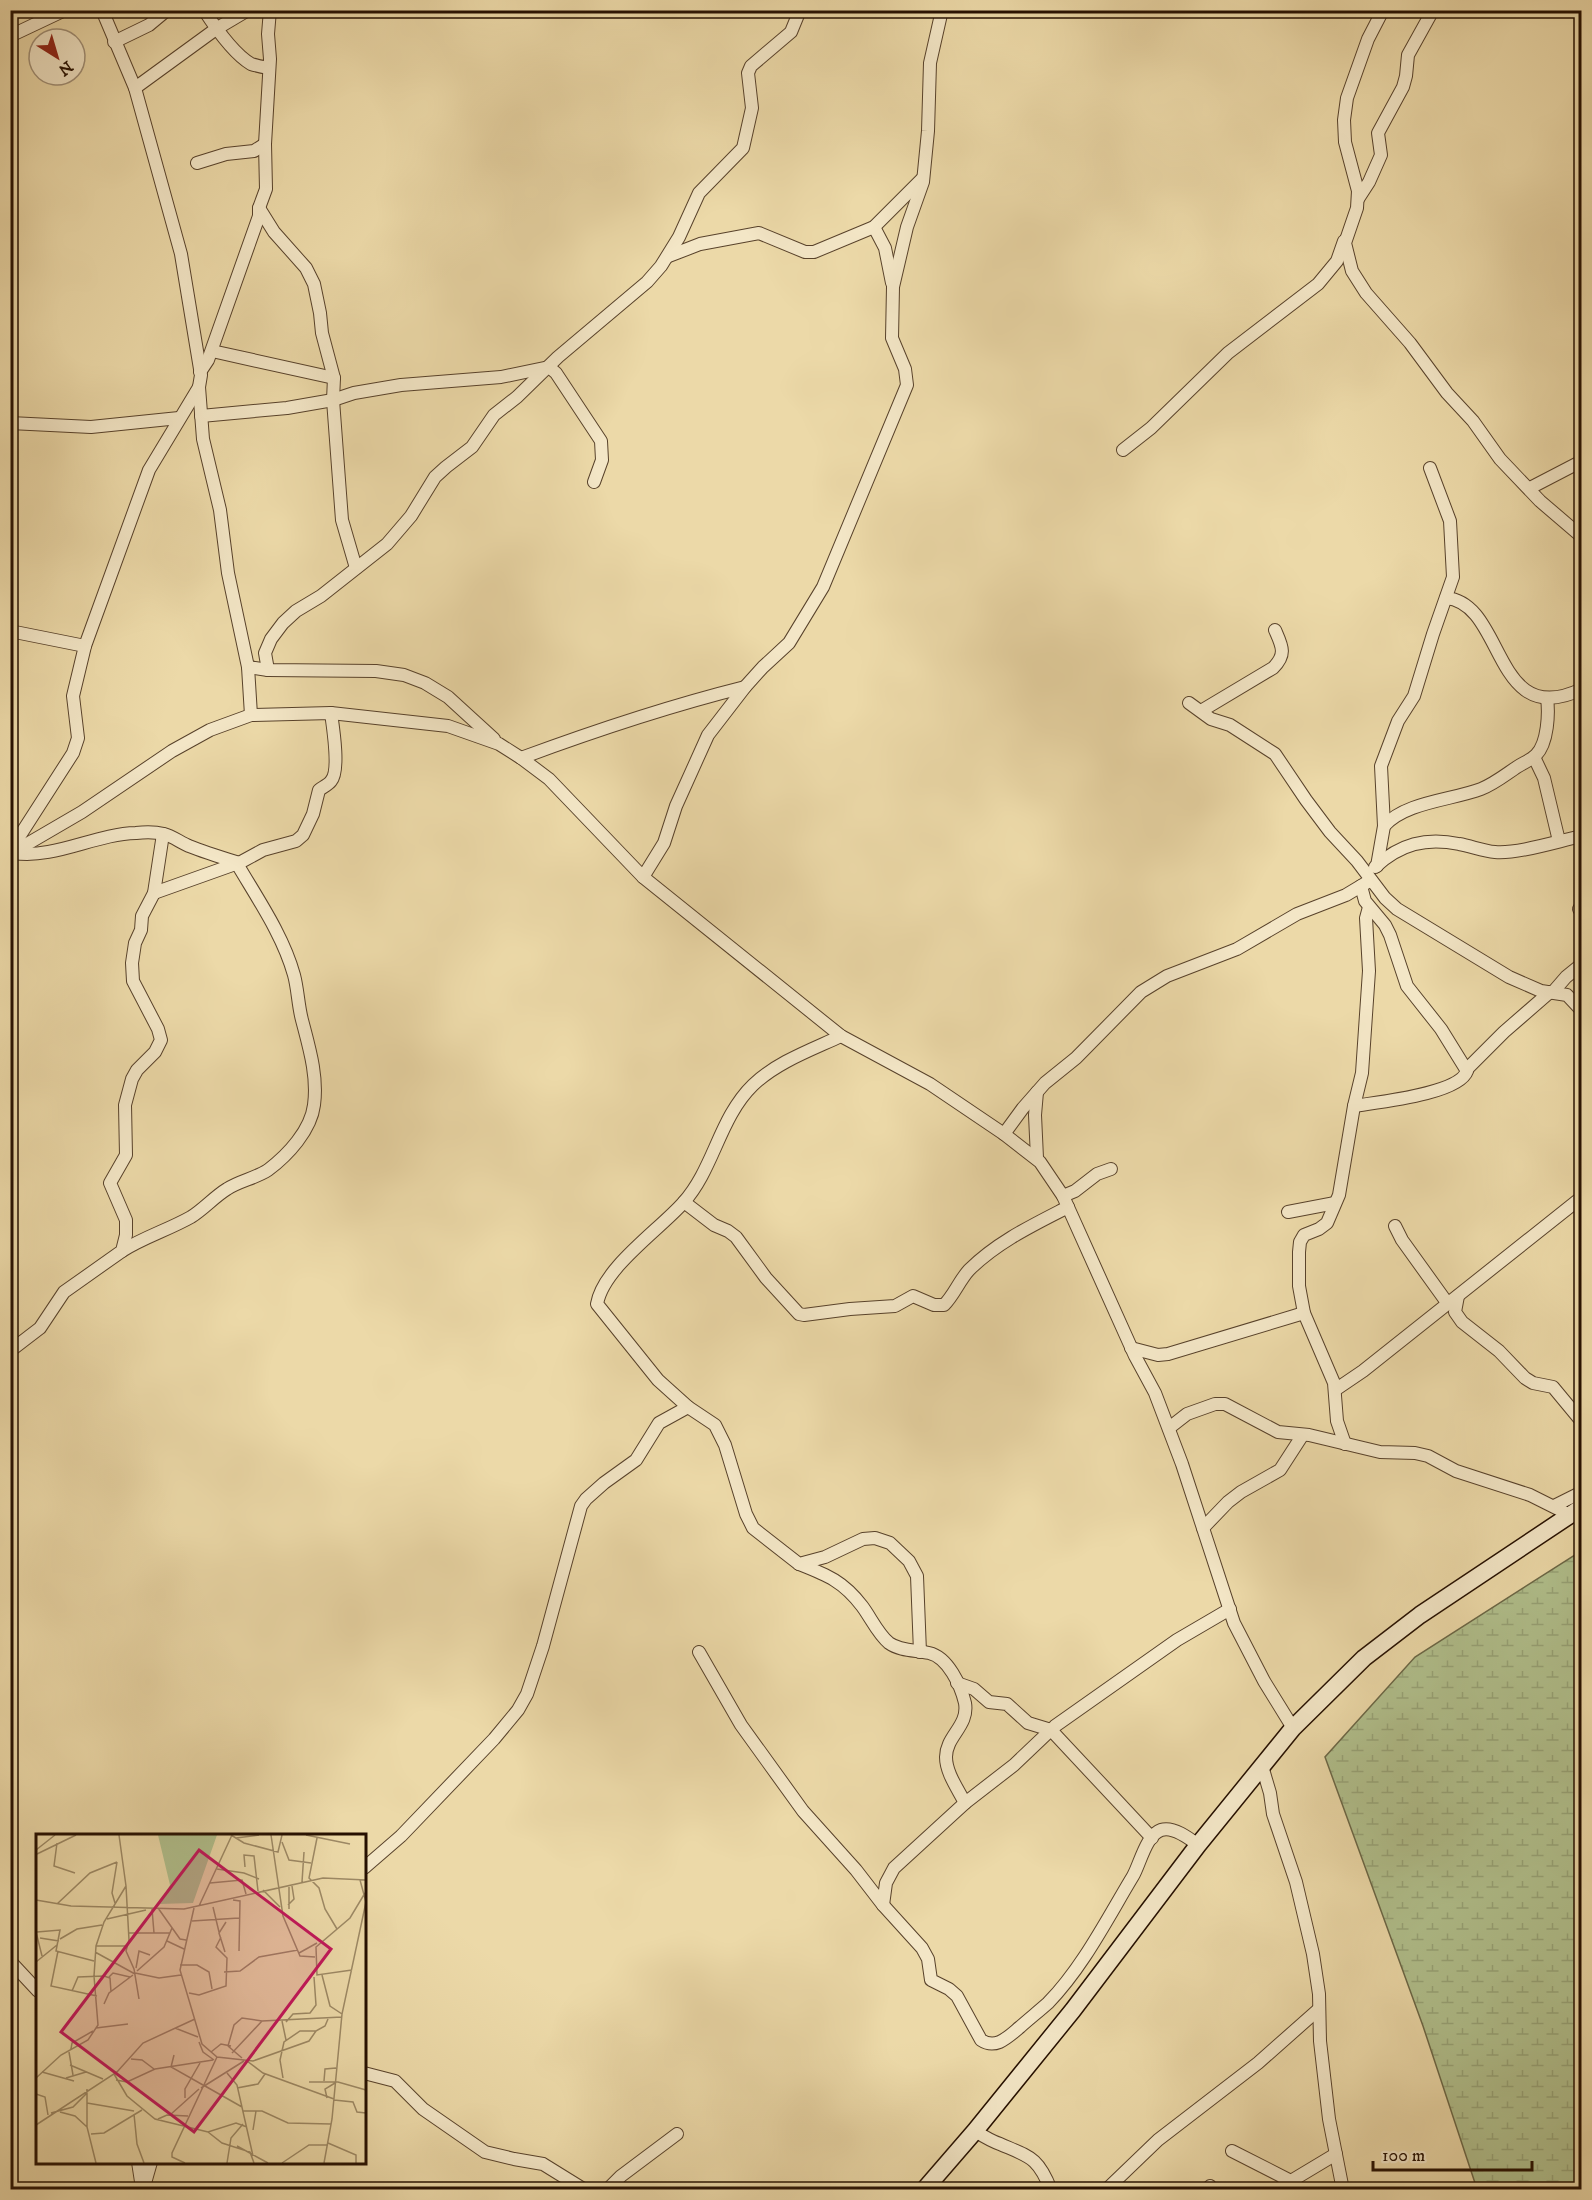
<svg xmlns="http://www.w3.org/2000/svg" width="1592" height="2200" font-family="'IM FELL DW Pica',serif">
  <style>
    .wetland { fill: url(#wetland-marsh); stroke: #6c6847; stroke-width: 1.5 }
    .lines { fill: none; stroke-linecap: round; stroke-linejoin: round }
    .street-casing { stroke: #58422b; stroke-width: 14 }
    .secondary-casing { stroke: #261001; stroke-width: 19 }
    .street { stroke: #f3e6c6; stroke-width: 12 }
    .secondary { stroke: #f3e6c6; stroke-width: 16 }
    .inset-road { fill: none; stroke: #9d8965; stroke-width: 1.5 }
    .view { fill: #c2185b; fill-opacity: 0.15; stroke: #c2185b; stroke-width: 3 }
    .inset-edge { fill: none; stroke: #261001; stroke-width: 3 }
  </style>
  <defs>
    <pattern id="wetland-marsh" width="20" height="14" patternUnits="userSpaceOnUse" patternTransform="scale(1.5)"><rect width="20" height="14" fill="#b1c08d"/><path d="M1 5h8M5 5V1M11 12h8M15 12V8" fill="none" stroke="#98a478"/></pattern>
  </defs>
  <rect width="100%" height="100%" fill="#ecd9a8"/>
  <filter id="stains"><feTurbulence type="fractalNoise" baseFrequency=".00333" numOctaves="4"/><feColorMatrix values="0 0 0 0 .2 0 0 0 0 .09 0 0 0 0 .02 0 0 0 .5 -.17"/></filter>
  <radialGradient id="worn" r=".72"><stop offset=".6" stop-color="#630" stop-opacity="0"/><stop offset="1" stop-color="#630" stop-opacity=".3"/></radialGradient>
  <path class="wetland" d="M1581,1551V2189H1477L1423,2026L1325,1757L1415,1657Z"/>
  <g class="lines">
    <g class="street-casing">
      <g id="street">
        <path d="M102,10L135,88L181,254L201,375L199,387L203,439L220,510L228,573L248,667L251,715"/>
        <path d="M204,10C215,27 234,54 251,64C257,66 263,67 269,68"/>
        <path d="M1383,10L1368,39L1347,98L1344,120L1345,142L1358,191L1357,208L1345,243L1352,271L1366,293L1410,343L1447,393L1473,421L1500,459L1540,501L1582,537"/>
        <path d="M10,36L65,10"/>
        <path d="M114,42L149,25L167,10"/>
        <path d="M135,88L216,29L248,10"/>
        <path d="M197,163L226,154L254,151L265,144"/>
        <path d="M1358,199L1369,182L1381,155L1378,133L1403,87L1406,76L1408,55L1433,10"/>
        <path d="M259,208L274,232L306,268L314,284L320,313L322,333L334,378L333,400L342,520L356,568"/>
        <path d="M874,227L885,248L892,283"/>
        <path d="M669,256L700,244L759,233L805,252H814L874,227L923,178"/>
        <path d="M212,351L334,378"/>
        <path d="M200,372L208,360L259,216V208L266,189L265,144L270,59L268,34L270,10"/>
        <path d="M201,416L287,408L333,400L354,393L401,385L501,377L549,367L556,373L601,441L602,460L594,482"/>
        <path d="M10,423L91,427L179,418"/>
        <path d="M1123,450L1151,428L1228,353L1318,284L1337,261L1344,241"/>
        <path d="M1530,488L1582,461"/>
        <path d="M1446,598C1506,603 1492,732 1582,689"/>
        <path d="M10,631L85,646"/>
        <path d="M248,667L268,670L376,671L404,675L425,683L448,697L494,739"/>
        <path d="M268,670L265,653L271,639L283,623L296,611L321,596L387,544L411,516L435,477L446,467L472,447L494,415L517,397L558,357L647,282L661,266L679,237L699,193L743,148L752,108L748,73L751,66L791,32L800,10"/>
        <path d="M1189,703L1211,719L1230,725L1275,754L1306,800L1330,832L1357,861L1385,898L1397,909L1509,977L1541,991L1567,995L1582,1011"/>
        <path d="M1201,711L1273,668C1287,654 1282,646 1275,630"/>
        <path d="M1534,757L1544,778L1559,841"/>
        <path d="M521,758C594,731 669,706 745,687"/>
        <path d="M1384,826C1405,802 1452,800 1481,789C1494,784 1505,775 1517,767C1523,763 1531,760 1536,755C1548,743 1549,713 1547,698"/>
        <path d="M10,851L73,753L78,738L73,696L85,646L149,470L199,387"/>
        <path d="M14,853C55,859 95,834 136,833C144,832 156,832 164,834C172,836 180,842 189,846C204,852 220,857 236,862C257,898 283,935 294,975C298,990 298,1005 302,1020C309,1047 318,1076 314,1105C311,1130 288,1155 268,1170C256,1178 239,1181 227,1189C214,1197 204,1209 191,1217C168,1230 144,1237 122,1251"/>
        <path d="M10,854L82,812L172,751L210,730L251,715L331,713L448,726L499,744L521,758L549,779L643,877L841,1036L930,1084L1004,1134L1040,1162L1063,1196L1135,1356L1155,1393L1182,1464L1234,1623L1264,1681L1293,1728"/>
        <path d="M1377,866L1384,826L1381,766L1398,721L1414,696L1433,634L1453,577L1450,521L1430,468"/>
        <path d="M1375,867C1400,844 1426,837 1459,844C1471,846 1483,851 1495,852C1518,854 1558,841 1582,836"/>
        <path d="M643,877L664,843L676,806L708,735L745,687L763,667L789,643L823,587L907,385L905,369L892,338L893,287L907,227L923,182L928,131L930,63L942,10"/>
        <path d="M154,893L241,862L263,850L296,841L303,835L313,814L319,790C323,787 328,785 331,781C340,771 333,727 331,713"/>
        <path d="M1579,909L1582,914"/>
        <path d="M1553,992L1566,977L1582,964"/>
        <path d="M841,1036C811,1050 777,1062 753,1085C719,1118 714,1169 683,1203C659,1230 603,1268 597,1304L658,1380L688,1407L715,1425L725,1445L746,1514L753,1528L799,1564L825,1557L863,1539L875,1538L890,1543L909,1561L917,1576L920,1652"/>
        <path d="M1467,1069L1504,1032L1550,992"/>
        <path d="M1354,1106C1378,1102 1459,1094 1467,1071L1441,1029L1407,986L1390,935L1385,925L1365,901L1361,886"/>
        <path d="M1004,1134L1023,1108L1045,1083L1076,1058L1141,992L1167,976L1237,949L1297,914L1346,895L1371,880"/>
        <path d="M1037,1158L1035,1115L1037,1092"/>
        <path d="M1063,1196L1075,1191L1097,1174L1111,1169"/>
        <path d="M684,1202L714,1225L728,1231L736,1237L766,1278L799,1314L804,1315L850,1309L895,1306L913,1296L934,1305H944C954,1295 959,1281 969,1270C997,1242 1033,1225 1068,1207"/>
        <path d="M1288,1212L1335,1203"/>
        <path d="M1395,1226L1402,1240L1448,1304"/>
        <path d="M1458,1296L1455,1312L1462,1322L1499,1351L1525,1378L1533,1383L1553,1387L1582,1422"/>
        <path d="M1131,1348L1158,1355L1168,1354L1304,1313"/>
        <path d="M10,1351L40,1328L64,1292L122,1251L126,1235V1220L110,1183L126,1155L125,1105L132,1079L137,1070L155,1052L161,1040L158,1029L133,981L132,963L135,943L141,930L142,916L154,893L163,834"/>
        <path d="M1335,1390L1363,1371L1582,1197"/>
        <path d="M1169,1428L1187,1414L1215,1404H1225L1278,1432L1309,1435L1380,1452L1415,1453L1428,1456L1456,1471L1530,1495L1570,1515"/>
        <path d="M1345,1444L1337,1421L1334,1383L1304,1313L1299,1286V1252L1300,1242L1304,1235L1319,1229L1327,1223L1339,1195L1354,1106L1362,1073L1369,971L1366,918L1369,907"/>
        <path d="M1554,1506L1582,1492"/>
        <path d="M1203,1528L1228,1502L1241,1492L1280,1470L1302,1436"/>
        <path d="M799,1564C827,1575 843,1581 862,1606C871,1618 878,1634 889,1643C900,1651 916,1650 929,1653C948,1657 961,1686 965,1703C969,1726 946,1736 946,1757C946,1773 958,1789 965,1803"/>
        <path d="M699,1652L741,1725L803,1811L856,1870L883,1905L922,1948L928,1959L931,1980L949,1989L957,1996L981,2040C996,2050 1008,2037 1020,2027C1029,2019 1039,2011 1048,2003C1083,1967 1107,1919 1133,1876C1140,1864 1146,1835 1161,1830C1173,1826 1189,1838 1198,1845"/>
        <path d="M957,1683L974,1689L989,1702L1007,1704L1028,1723L1051,1730L1152,1838"/>
        <path d="M1262,1766L1270,1793L1273,1814L1296,1882L1313,1954L1319,1994L1320,2041L1329,2119L1343,2190"/>
        <path d="M364,1868L401,1836L494,1739L518,1710L527,1694L543,1646L581,1506L586,1499L604,1483L636,1460L659,1423L688,1407"/>
        <path d="M883,1905L886,1883L894,1868L965,1803L1014,1765L1055,1726L1177,1640L1230,1609"/>
        <path d="M10,1961L38,1991"/>
        <path d="M364,2073L395,2081L423,2109L485,2152L514,2159L543,2164L585,2190"/>
        <path d="M975,2131C983,2136 991,2141 1000,2144C1030,2157 1038,2157 1051,2190"/>
        <path d="M1232,2151L1289,2180"/>
        <path d="M138,2162L142,2188"/>
        <path d="M1210,2186L1212,2190"/>
        <path d="M143,2190L151,2162"/>
        <path d="M607,2190L621,2176L677,2134"/>
        <path d="M1106,2190L1158,2140L1258,2063L1319,2009"/>
        <path d="M1276,2190L1336,2154"/>
      </g>
    </g>
    <g class="secondary-casing">
      <path id="secondary" d="M924,2190L975,2131L1073,2010L1198,1845L1293,1728L1364,1658L1420,1615L1582,1507"/>
    </g>
    <use href="#street" class="street"/>
    <use href="#secondary" class="secondary"/>
  </g>
  <g transform="translate(36 1834)">
    <rect width="330" height="330" fill="#ecd9a8"/>
    <path d="M122,1H181L157,69L123,70L134,51Z" fill="#b1c08d"/>
    <path class="inset-road" d="M195,1L208,9L242,18L246,1M235,1L247,82L264,122L279,123M270,1L314,10M200,4L223,1M281,4L273,44L283,54L289,75L301,95M246,8L253,26L275,29M21,9L18,32L39,39M0,16L19,1M1,20L40,1M209,33L208,21L218,22L222,57M181,35L208,39L223,45M266,48L268,18M174,49L206,46L210,60M90,52L93,106L90,117L98,135L103,165M227,56L244,73M0,66L35,72L148,75L287,44L330,46M197,66L204,67L203,117M79,69L76,59L81,28M21,70L54,39L81,28M252,71L258,65L256,52M163,72L196,1M177,73L183,98M122,74L144,105L150,106M158,74L144,136L166,210L181,223L217,227L273,207L280,197M116,75L118,99M253,75V53M71,85L110,76M156,87L203,84M0,98L6,122M1,98L24,96L20,117L58,127M92,99H134M4,104L23,107M24,105L41,95L66,91M131,107L148,115M60,112H89M22,117L15,152L61,162M59,118L99,140M189,118L183,99L190,88M263,119L281,109M0,128L21,111M144,131H161L173,138L176,155M100,134L103,117L114,121M316,136L281,141L280,113L314,84L329,59M101,137L128,113L136,94M188,138L204,137L223,123L262,116M99,139L123,144L145,141M286,141L294,172L306,180M73,143L77,139L94,143M36,157L42,143L68,142L74,144L75,158M153,159L163,161L190,152L191,124L180,113L185,103M68,170L73,159L97,141M246,187L250,206M250,188L257,180L274,179L280,171L278,143M60,194L92,190M139,194L162,203M163,208L167,218L178,226M35,215L36,209L57,197M33,218L37,241M175,218L185,210L195,212M196,219L226,187L306,183M138,221L135,233L167,251M206,224L192,212L198,191L206,184L226,187M95,225L106,226L118,235M211,227L227,239L298,265M34,231L67,245M6,238L38,247M191,239L201,251L217,322M78,240L91,262L119,285L172,298L200,289L211,293M0,244L25,221L52,206L62,191L58,142L60,112L68,88L90,52L83,1M30,244L50,238M247,244L244,226L248,208L264,197H280L289,192L292,185M80,246L91,248L119,235L177,226M288,247L289,235L300,234M273,248H302L330,256M169,252L206,273M165,254L208,227M201,254L222,250L229,240M51,255V293L60,329M0,260L9,263L12,281M149,264V255L164,229M291,264L289,255L299,249M298,266L317,268L321,278L330,279M51,269L98,277M207,277H226L252,289L295,290M24,278L39,282L51,293M15,279L37,273L51,259M98,280L101,310L108,329M134,281L163,255M122,285L131,281L152,282M0,291L81,238L107,209L159,185M217,296L220,277M172,298L186,309L214,318L218,329M55,300L68,299L106,276M292,309L320,321V329M201,312L232,329M149,329L136,323V319L181,223M191,329L195,304L207,290M246,329L273,311H291M288,329L296,285L306,180L330,68L324,46"/>
    <path class="view" d="M163,16L295,115L158,298L25,198Z"/>
    <rect width="330" height="330" class="inset-edge"/>
  </g>
  <rect width="1592" height="2200" fill="none" stroke="#ecd9a8" stroke-width="36"/>
  <rect x="12" y="12" width="1568" height="2176" fill="none" stroke="#261001" stroke-width="3"/>
  <rect x="18" y="18" width="1556" height="2164" fill="none" stroke="#261001" stroke-width="1.5"/>
  <g transform="translate(57 57) rotate(143)"><circle r="28" fill="#f3e6c6" stroke="#a19077" stroke-width="1.5"/>
  <path d="M0-4.5L10 22L0 15L-10 22Z" fill="#8f2418"/>
  <text y="-9" font-size="16" font-weight="bold" text-anchor="middle" fill="#261001">N</text>
  </g>
  <path d="M1373 2161v9h159v-9" fill="none" stroke="#261001" stroke-width="3"/>
  <text x="1382" y="2161" font-size="18" fill="#261001" stroke="#f3e6c6" stroke-width="4.5" paint-order="stroke">100 m</text>
  <rect width="100%" height="100%" filter="url(#stains)"/>
  <rect width="100%" height="100%" fill="url(#worn)"/>
</svg>
